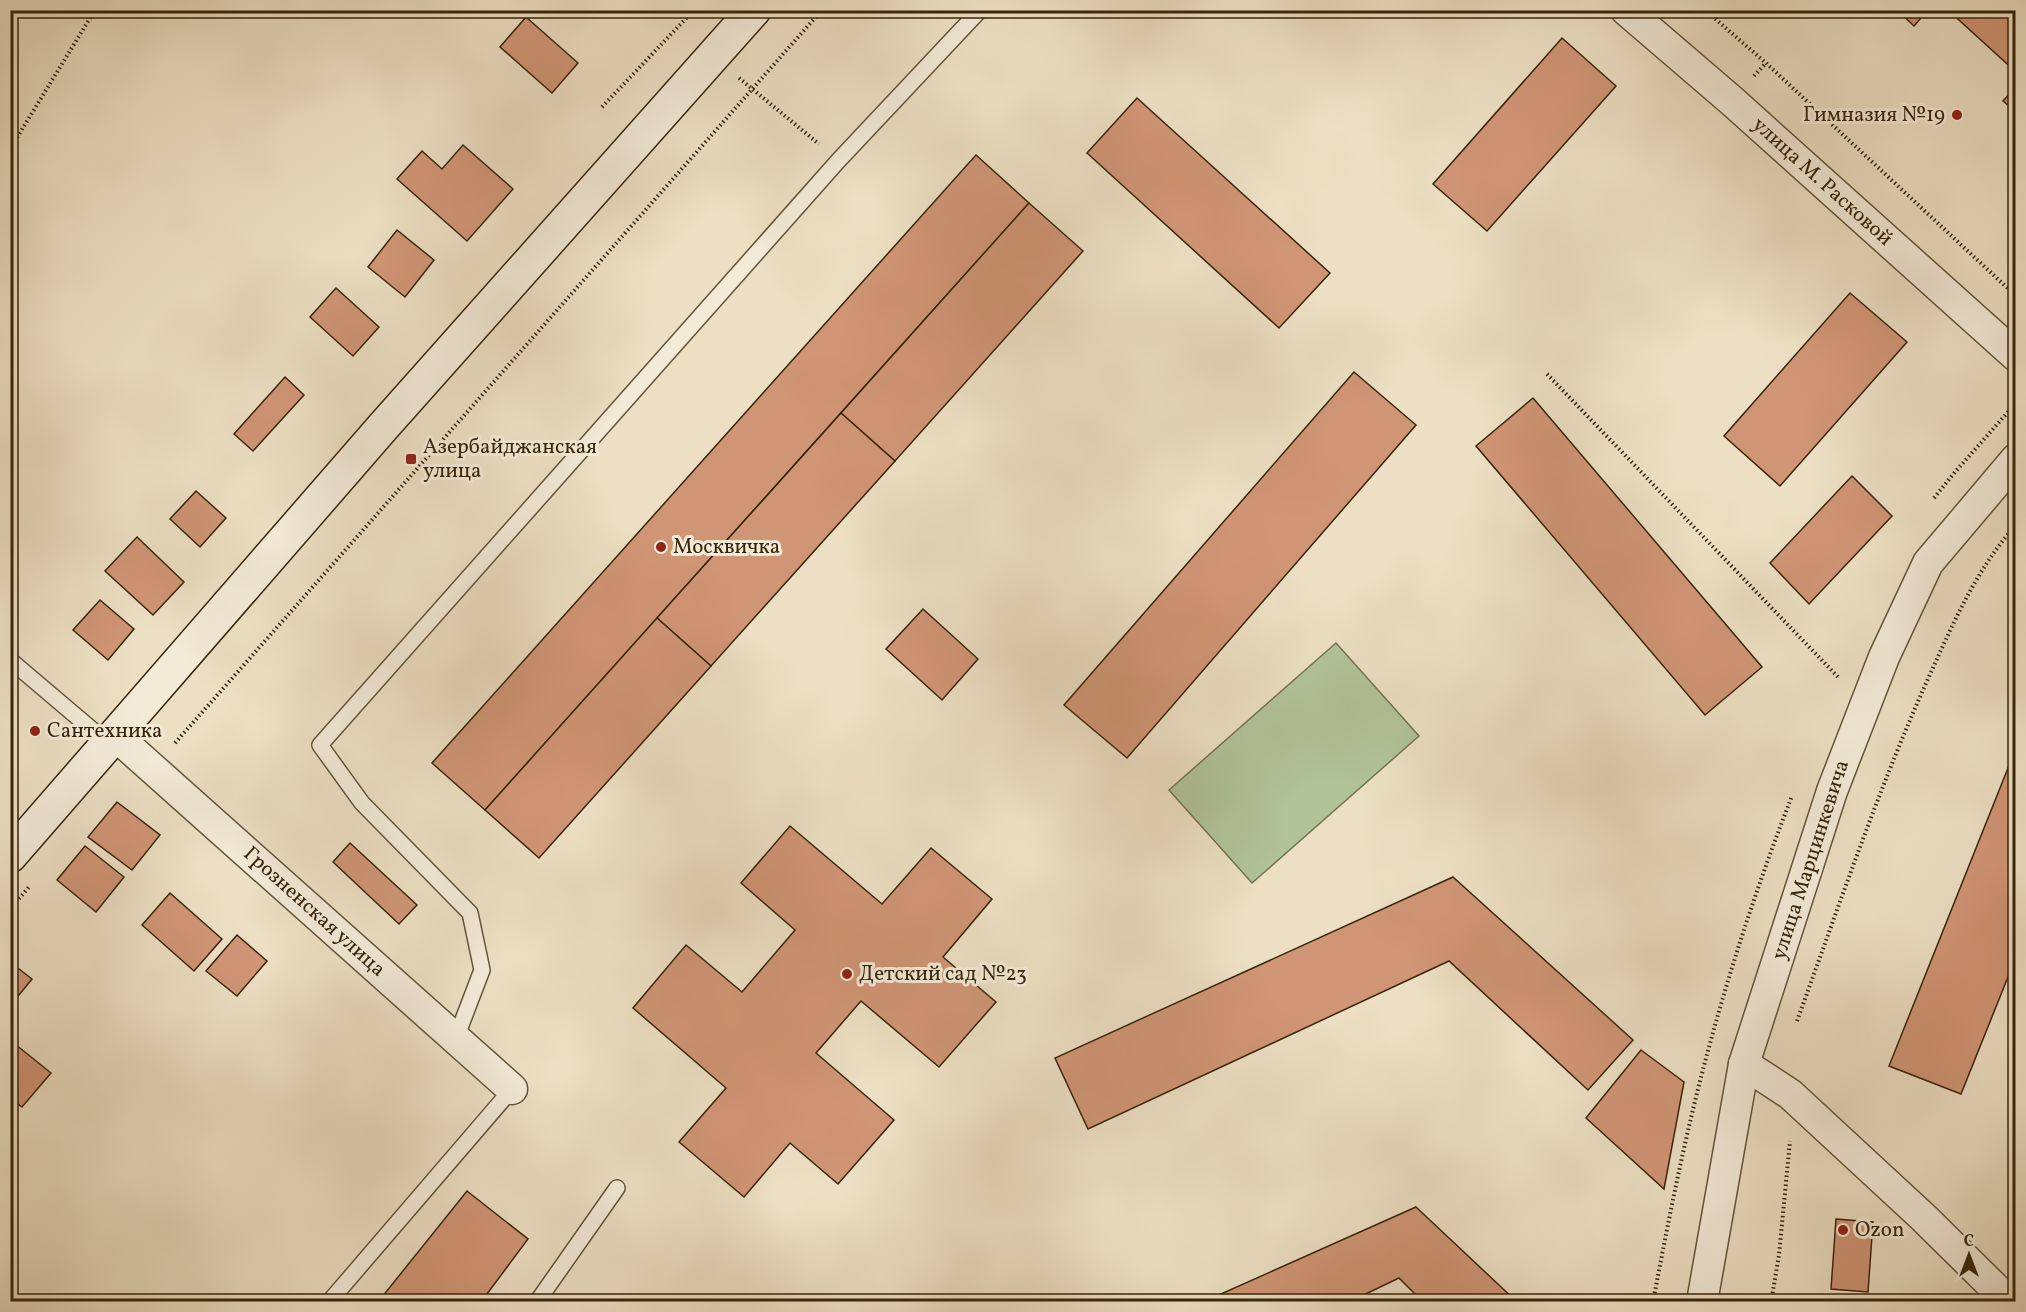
<svg xmlns="http://www.w3.org/2000/svg" width="2026" height="1312" font-family="Vollkorn,serif">
  <style>
    .green { fill: #b1c399; stroke: #747452; stroke-width: 1.5 }
    .building { fill: #d09575; stroke: #37250a; stroke-width: 1.5 }
    .lines { fill: none; stroke-linecap: round; stroke-linejoin: round }
    .lane-casing { stroke: #645438; stroke-width: 18 }
    .street-casing { stroke: #645438; stroke-width: 33 }
    .secondary-casing { stroke: #37250a; stroke-width: 36 }
    .path { stroke: #37250a; stroke-width: 4; stroke-dasharray: 1.5 3; stroke-linecap: butt }
    .lane { stroke: #f3ead8; stroke-width: 15 }
    .street { stroke: #f3ead8; stroke-width: 30 }
    .secondary { stroke: #f3ead8; stroke-width: 33 }
    .poi-dot { fill: #8f2418; stroke: #f3ead8; stroke-width: 2 }
    .labels { text-anchor: middle; dominant-baseline: central; stroke-width: 6; stroke-linejoin: round; paint-order: stroke }
    .poi-label { font-size: 21px; fill: #37250a; stroke: #f3ead8; text-anchor: start }
    .street-label { font-size: 21px; fill: #37250a; stroke: #f3ead8 }
  </style>
  <rect width="100%" height="100%" fill="#ecdfc3"/>
  <filter id="stains"><feTurbulence type="fractalNoise" baseFrequency=".00333" numOctaves="4"/><feColorMatrix values="0 0 0 0 .2 0 0 0 0 .09 0 0 0 0 .02 0 0 0 .5 -.17"/></filter>
  <radialGradient id="worn" r=".72"><stop offset=".6" stop-color="#630" stop-opacity="0"/><stop offset="1" stop-color="#630" stop-opacity=".3"/></radialGradient>
  <path class="green" d="M1336,643L1419,736L1252,883L1169,790Z"/>
  <g class="building">
    <path d="M1897,10H1928L1914,26Z"/>
    <path d="M1948,10H2001L2016,23V72Z"/>
    <path d="M526,17L578,63L552,93L500,47Z"/>
    <path d="M1562,38L1616,86L1487,231L1433,184Z"/>
    <path d="M2016,87V112L2003,101Z"/>
    <path d="M1137,98L1330,273L1279,328L1087,153Z"/>
    <path d="M463,145L513,189L467,241L397,179L422,151L442,169Z"/>
    <path d="M976,155L1029,203L485,810L432,763Z"/>
    <path d="M1029,203L1083,251L895,461L841,413Z"/>
    <path d="M397,230L434,260L405,297L368,267Z"/>
    <path d="M336,288L379,327L353,356L310,317Z"/>
    <path d="M1850,293L1907,342L1780,486L1724,436Z"/>
    <path d="M1354,372L1416,425L1127,758L1064,705Z"/>
    <path d="M285,377L304,395L253,451L234,434Z"/>
    <path d="M1533,398L1762,667L1705,715L1476,446Z"/>
    <path d="M841,413L895,461L711,666L657,618Z"/>
    <path d="M1852,476L1892,516L1809,604L1770,563Z"/>
    <path d="M196,491L226,518L200,547L170,519Z"/>
    <path d="M137,537L184,582L153,615L105,571Z"/>
    <path d="M100,600L134,629L108,660L73,630Z"/>
    <path d="M923,609L978,659L942,700L886,649Z"/>
    <path d="M657,618L711,666L539,858L485,810Z"/>
    <path d="M2016,748V957L1961,1094L1889,1066Z"/>
    <path d="M117,802L160,835L132,870L88,837Z"/>
    <path d="M790,826L882,904L931,848L992,899L943,957L996,1002L939,1067L861,1001L816,1053L894,1120L838,1184L790,1143L744,1197L679,1142L726,1088L633,1008L686,945L742,992L795,930L741,883Z"/>
    <path d="M350,843L417,905L399,924L333,862Z"/>
    <path d="M85,846L124,877L96,912L57,880Z"/>
    <path d="M1453,877L1633,1040L1588,1090L1449,961L1088,1129L1055,1058Z"/>
    <path d="M170,893L222,939L194,971L142,925Z"/>
    <path d="M237,935L267,961L237,996L206,971Z"/>
    <path d="M10,962L32,979L10,1006Z"/>
    <path d="M10,1040L51,1073L22,1107L10,1098Z"/>
    <path d="M1641,1050L1684,1082L1664,1189L1586,1118Z"/>
    <path d="M467,1191L528,1239L481,1302H378Z"/>
    <path d="M1416,1207L1517,1302H1423L1399,1278L1349,1302H1203Z"/>
    <path d="M1836,1219L1873,1222L1868,1292L1831,1289Z"/>
  </g>
  <g class="lines">
    <g class="lane-casing">
      <g id="lane">
        <path d="M10,660L109,744"/>
        <path d="M456,1038L482,970L470,913L362,803L320,745L838,161L980,10"/>
        <path d="M329,1302L512,1089"/>
        <path d="M537,1302L617,1188"/>
      </g>
    </g>
    <g class="street-casing">
      <g id="street">
        <path d="M1626,10L1732,101L2016,356"/>
        <path d="M116,736L512,1089"/>
        <path d="M1744,1064L1790,1094L1924,1218L2009,1302"/>
        <path d="M1702,1302L1744,1064L1832,791L1884,657L1928,563L2016,459"/>
      </g>
    </g>
    <g class="secondary-casing">
      <path id="secondary" d="M10,856L382,428L754,10"/>
    </g>
    <g class="path">
      <path d="M1705,10L1766,63L2016,296"/>
      <path d="M1754,76L1766,63"/>
      <path d="M739,78L819,144"/>
      <path d="M602,107L694,10"/>
      <path d="M10,149L95,10"/>
      <path d="M1547,374L1838,677"/>
      <path d="M1934,498L1955,472L2016,403"/>
      <path d="M175,743L822,10"/>
      <path d="M10,909L29,887"/>
      <path d="M1797,1021C1840,903 1880,784 1932,670C1955,619 1978,567 2016,525"/>
      <path d="M1653,1302C1669,1217 1686,1131 1709,1047C1732,962 1760,878 1792,796"/>
      <path d="M1771,1302L1779,1255L1790,1141"/>
    </g>
    <use href="#lane" class="lane"/>
    <use href="#street" class="street"/>
    <use href="#secondary" class="secondary"/>
  </g>
  <g class="poi-dot">
    <circle cx="1957" cy="115" r="6"/>
    <rect x="405" y="453" width="12" height="12" rx="3"/>
    <circle cx="661" cy="547" r="6"/>
    <circle cx="35" cy="731" r="6"/>
    <circle cx="847" cy="974" r="6"/>
    <circle cx="1843" cy="1230" r="6"/>
  </g>
  <g class="labels">
    <g class="poi-label">
      <text x="1945" y="115" text-anchor="end">Гимназия №19</text>
      <text x="423" y="447">Азербайджанская<tspan x="423" dy="24">улица</tspan></text>
      <text x="673" y="547">Москвичка</text>
      <text x="47" y="731">Сантехника</text>
      <text x="859" y="974">Детский сад №23</text>
      <text x="1855" y="1230">Ozon</text>
    </g>
    <g class="street-label">
      <text transform="translate(1822 182) rotate(42)">улица М. Расковой</text>
      <text transform="translate(1811 860) rotate(-72)">улица Марцинкевича</text>
      <text transform="translate(314 912) rotate(42)">Грозненская улица</text>
    </g>
  </g>
  <rect width="2026" height="1312" fill="none" stroke="#ecdfc3" stroke-width="36"/>
  <rect x="12" y="12" width="2002" height="1288" fill="none" stroke="#37250a" stroke-width="3"/>
  <rect x="18" y="18" width="1990" height="1276" fill="none" stroke="#37250a" stroke-width="1.5"/>
  <g transform="translate(1969 1255)" stroke="#f3ead8" stroke-width="4.5" paint-order="stroke">
  <path d="M0-4.5L10 22L0 15L-10 22Z" fill="#37250a"/>
  <text y="-9" font-size="16" font-weight="bold" text-anchor="middle" fill="#37250a">С</text>
  </g>
  <rect width="100%" height="100%" filter="url(#stains)"/>
  <rect width="100%" height="100%" fill="url(#worn)"/>
</svg>
